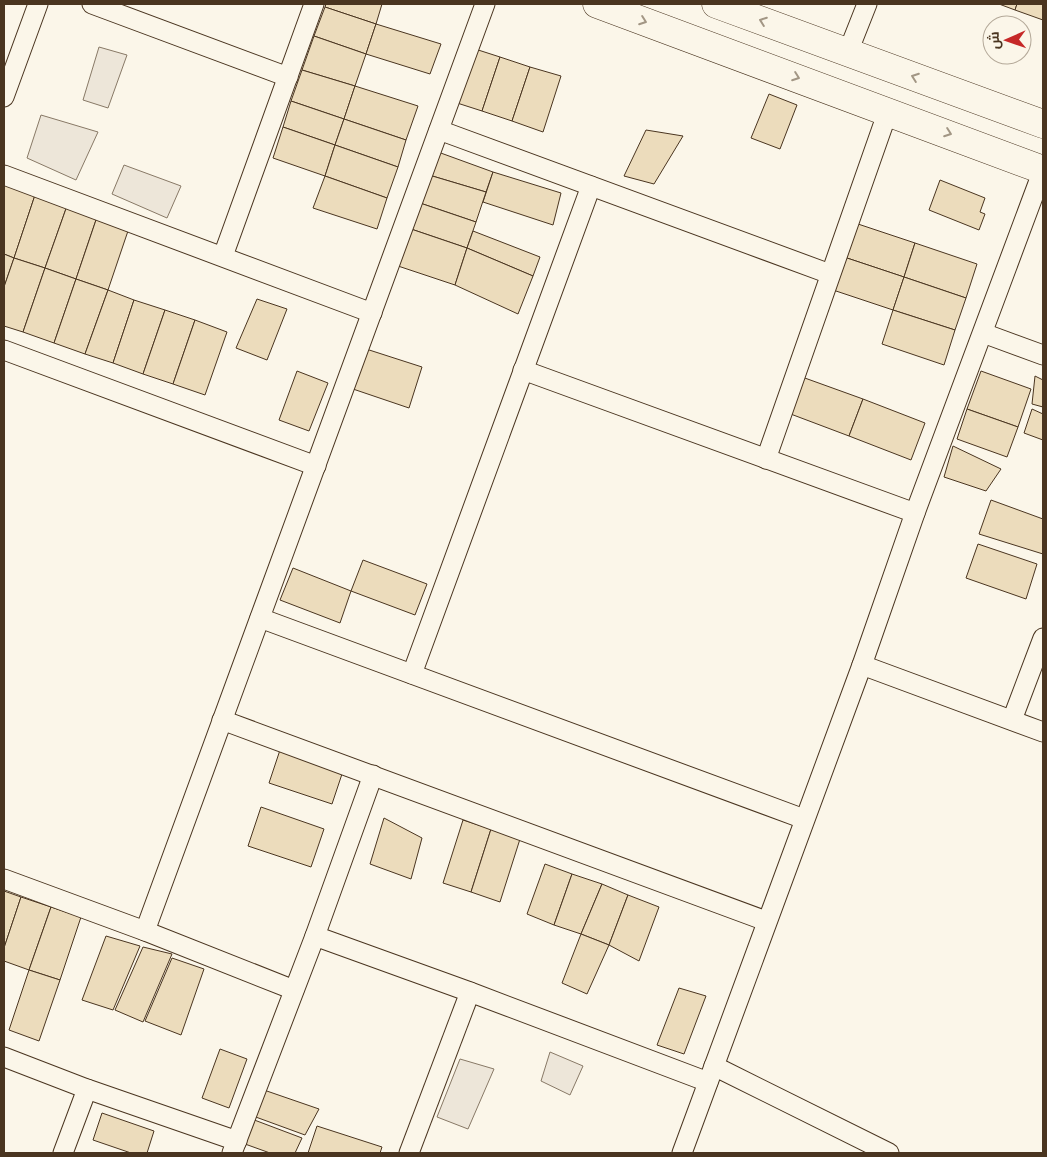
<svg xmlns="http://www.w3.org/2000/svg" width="1047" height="1157" font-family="'Sofia Sans Condensed',Cairo,sans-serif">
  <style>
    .green { fill: #ede6d9; stroke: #887966 }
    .building { fill: #ecdcbc; stroke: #4a3520 }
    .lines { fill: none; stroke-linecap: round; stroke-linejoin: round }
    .street-casing { stroke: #4a3520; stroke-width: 21 }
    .secondary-casing { stroke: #4a3520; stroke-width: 29 }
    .street { stroke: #fbf6e9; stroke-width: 19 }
    .secondary { stroke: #fbf6e9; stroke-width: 28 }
    .oneway { stroke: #a29684 }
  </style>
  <rect width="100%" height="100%" fill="#fbf6e9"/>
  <g class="green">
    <path d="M99,47L127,55L108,108L83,100Z"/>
    <path d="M41,115L98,132L76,180L27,158Z"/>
    <path d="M124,165L181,186L167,218L112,194Z"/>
    <path d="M550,1052L583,1066L570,1095L541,1081Z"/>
    <path d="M460,1059L494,1069L468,1129L437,1117Z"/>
  </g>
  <g class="building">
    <path d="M326,4H382L376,24L325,7Z"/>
    <path d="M999,4H1017L1015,10Z"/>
    <path d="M1017,4H1043V20L1015,10Z"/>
    <path d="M325,7L376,24L366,54L314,36Z"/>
    <path d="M376,24L441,44L430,74L366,54Z"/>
    <path d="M314,36L366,54L355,86L302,70Z"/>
    <path d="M472,48L500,57L482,111L454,102Z"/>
    <path d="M500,57L530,67L512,121L482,111Z"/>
    <path d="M530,67L561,76L543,132L512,121Z"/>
    <path d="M302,70L355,86L344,119L291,101Z"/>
    <path d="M355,86L418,106L406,140L344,119Z"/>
    <path d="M769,94L797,105L780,149L751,138Z"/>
    <path d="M291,101L344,119L335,145L283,127Z"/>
    <path d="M344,119L406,140L398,167L335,145Z"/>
    <path d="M283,127L335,145L325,176L273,158Z"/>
    <path d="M646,130L683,136L654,184L624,176Z"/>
    <path d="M335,145L398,167L387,198L325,176Z"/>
    <path d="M438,152L493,172L486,192L429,175Z"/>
    <path d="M493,172L561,193L553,225L483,202Z"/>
    <path d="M429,175L486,192L476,222L420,203Z"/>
    <path d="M325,176L387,198L377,229L313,208Z"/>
    <path d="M940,180L985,198L980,212L985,214L979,230L929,210Z"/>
    <path d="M6,181L36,192L14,258L4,254V188Z"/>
    <path d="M36,192L68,203L45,268L14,258Z"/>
    <path d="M68,203L98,214L76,279L45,268Z"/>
    <path d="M420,203L476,222L467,248L411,229Z"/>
    <path d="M98,214L130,225L108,290L76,279Z"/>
    <path d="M852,222L915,243L904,277L841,256Z"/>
    <path d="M411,229L467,248L455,285L398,266Z"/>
    <path d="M473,231L540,257L533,276L467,248Z"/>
    <path d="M915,243L977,264L966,298L904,277Z"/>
    <path d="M467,248L533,276L518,314L455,285Z"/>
    <path d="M4,254L14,258L4,287Z"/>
    <path d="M841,256L904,277L893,310L830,289Z"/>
    <path d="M14,258L45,268L23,332L4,326V287Z"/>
    <path d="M45,268L76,279L54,343L23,332Z"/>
    <path d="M904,277L966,298L955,330L893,310Z"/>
    <path d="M76,279L108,290L85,354L54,343Z"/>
    <path d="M108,290L134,300L113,363L85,354Z"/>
    <path d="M257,299L287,309L267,360L236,348Z"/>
    <path d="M134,300L165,310L143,374L113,363Z"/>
    <path d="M165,310L195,320L173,384L143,374Z"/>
    <path d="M893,310L955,330L944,365L882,344Z"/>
    <path d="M195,320L227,332L205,395L173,384Z"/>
    <path d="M363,348L422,367L409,408L350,388Z"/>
    <path d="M297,371L328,383L309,431L279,420Z"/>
    <path d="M981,371L1031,389L1018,427L967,409Z"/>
    <path d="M1035,376L1043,380V407L1032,404Z"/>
    <path d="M802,377L863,399L849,436L788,413Z"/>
    <path d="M863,399L925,423L911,460L849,436Z"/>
    <path d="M967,409L1018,427L1007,457L957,439Z"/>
    <path d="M1032,409L1043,414V440L1024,433Z"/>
    <path d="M953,446L1001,469L986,491L944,477Z"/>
    <path d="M991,500L1043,519V554L979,534Z"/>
    <path d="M978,544L1037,564L1026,599L966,578Z"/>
    <path d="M363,560L427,584L415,615L351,591Z"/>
    <path d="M293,568L351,591L340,623L280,600Z"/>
    <path d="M280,750L343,771L332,804L269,783Z"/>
    <path d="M261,807L324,829L311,867L248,846Z"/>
    <path d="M384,818L422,838L411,879L370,864Z"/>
    <path d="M463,820L491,829L471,892L443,883Z"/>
    <path d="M491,829L520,839L500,902L471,892Z"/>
    <path d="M545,864L572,874L554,925L527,914Z"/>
    <path d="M572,874L602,884L581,934L554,925Z"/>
    <path d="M602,884L628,895L609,945L581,934Z"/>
    <path d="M4,891L21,897L4,948Z"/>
    <path d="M628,895L659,907L639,961L609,945Z"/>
    <path d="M21,897L51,907L29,970L4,961V948Z"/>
    <path d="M51,907L81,917L60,980L29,970Z"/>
    <path d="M581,934L609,945L587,994L562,983Z"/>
    <path d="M106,936L140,946L113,1010L82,1000Z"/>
    <path d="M143,947L172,954L143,1022L115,1010Z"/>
    <path d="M172,958L204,969L181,1035L145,1021Z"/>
    <path d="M29,970L60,980L39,1041L9,1030Z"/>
    <path d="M679,988L706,996L684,1054L657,1045Z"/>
    <path d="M220,1049L247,1059L229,1108L202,1098Z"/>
    <path d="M261,1089L319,1109L305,1135L253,1116Z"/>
    <path d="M102,1113L154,1131L147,1153H131L93,1140Z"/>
    <path d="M249,1118L302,1138L295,1153H270L245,1144Z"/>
    <path d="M317,1126L382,1147L380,1153H308Z"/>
  </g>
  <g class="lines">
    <g class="street-casing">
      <g id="street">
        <path d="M92,4L288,77"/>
        <path d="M848,52L867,4"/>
        <path d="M4,97L38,4"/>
        <path d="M439,130L830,274"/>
        <path d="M4,175L372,313"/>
        <path d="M223,256L314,4"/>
        <path d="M983,333L1043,355"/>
        <path d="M4,350L316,466"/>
        <path d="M523,370L915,513"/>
        <path d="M766,459L888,111"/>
        <path d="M260,618L804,819"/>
        <path d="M862,665L1043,732"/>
        <path d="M412,674L591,186"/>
        <path d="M222,720L766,921"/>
        <path d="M1012,720L1043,638"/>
        <path d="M4,879L145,931L294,990"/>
        <path d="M145,931L485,4"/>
        <path d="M315,936L470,992L708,1082"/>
        <path d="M4,1057L87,1089L237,1141"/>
        <path d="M714,1066L889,1153"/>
        <path d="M63,1153L87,1089"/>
        <path d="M232,1153L315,936L373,775"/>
        <path d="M409,1153L470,992"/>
        <path d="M682,1153L862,665L915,513L1043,170"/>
      </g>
    </g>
    <g class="secondary-casing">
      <g id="secondary">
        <path d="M597,4L1043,170"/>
        <path d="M716,4L1043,124"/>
      </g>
    </g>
    <use href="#street" class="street"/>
    <use href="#secondary" class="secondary"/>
  </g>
  <defs><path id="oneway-chevron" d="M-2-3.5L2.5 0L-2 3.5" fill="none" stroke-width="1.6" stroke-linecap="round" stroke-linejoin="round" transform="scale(1.25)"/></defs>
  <g class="oneway">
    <use href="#oneway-chevron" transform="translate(643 21) rotate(20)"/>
    <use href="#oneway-chevron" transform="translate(763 21) rotate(-160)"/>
    <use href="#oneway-chevron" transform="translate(796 77) rotate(20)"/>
    <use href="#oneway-chevron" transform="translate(915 77) rotate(-160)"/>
    <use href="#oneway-chevron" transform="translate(948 133) rotate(20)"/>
  </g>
  <rect width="1047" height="1157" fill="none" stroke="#4a3520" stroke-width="10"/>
  <g transform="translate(1007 40) rotate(268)"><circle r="24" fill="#fbf6e9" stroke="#b4a999"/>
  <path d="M0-4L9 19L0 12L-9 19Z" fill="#c62828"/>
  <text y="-8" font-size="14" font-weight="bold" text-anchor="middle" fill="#4a3520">ش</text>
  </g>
</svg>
